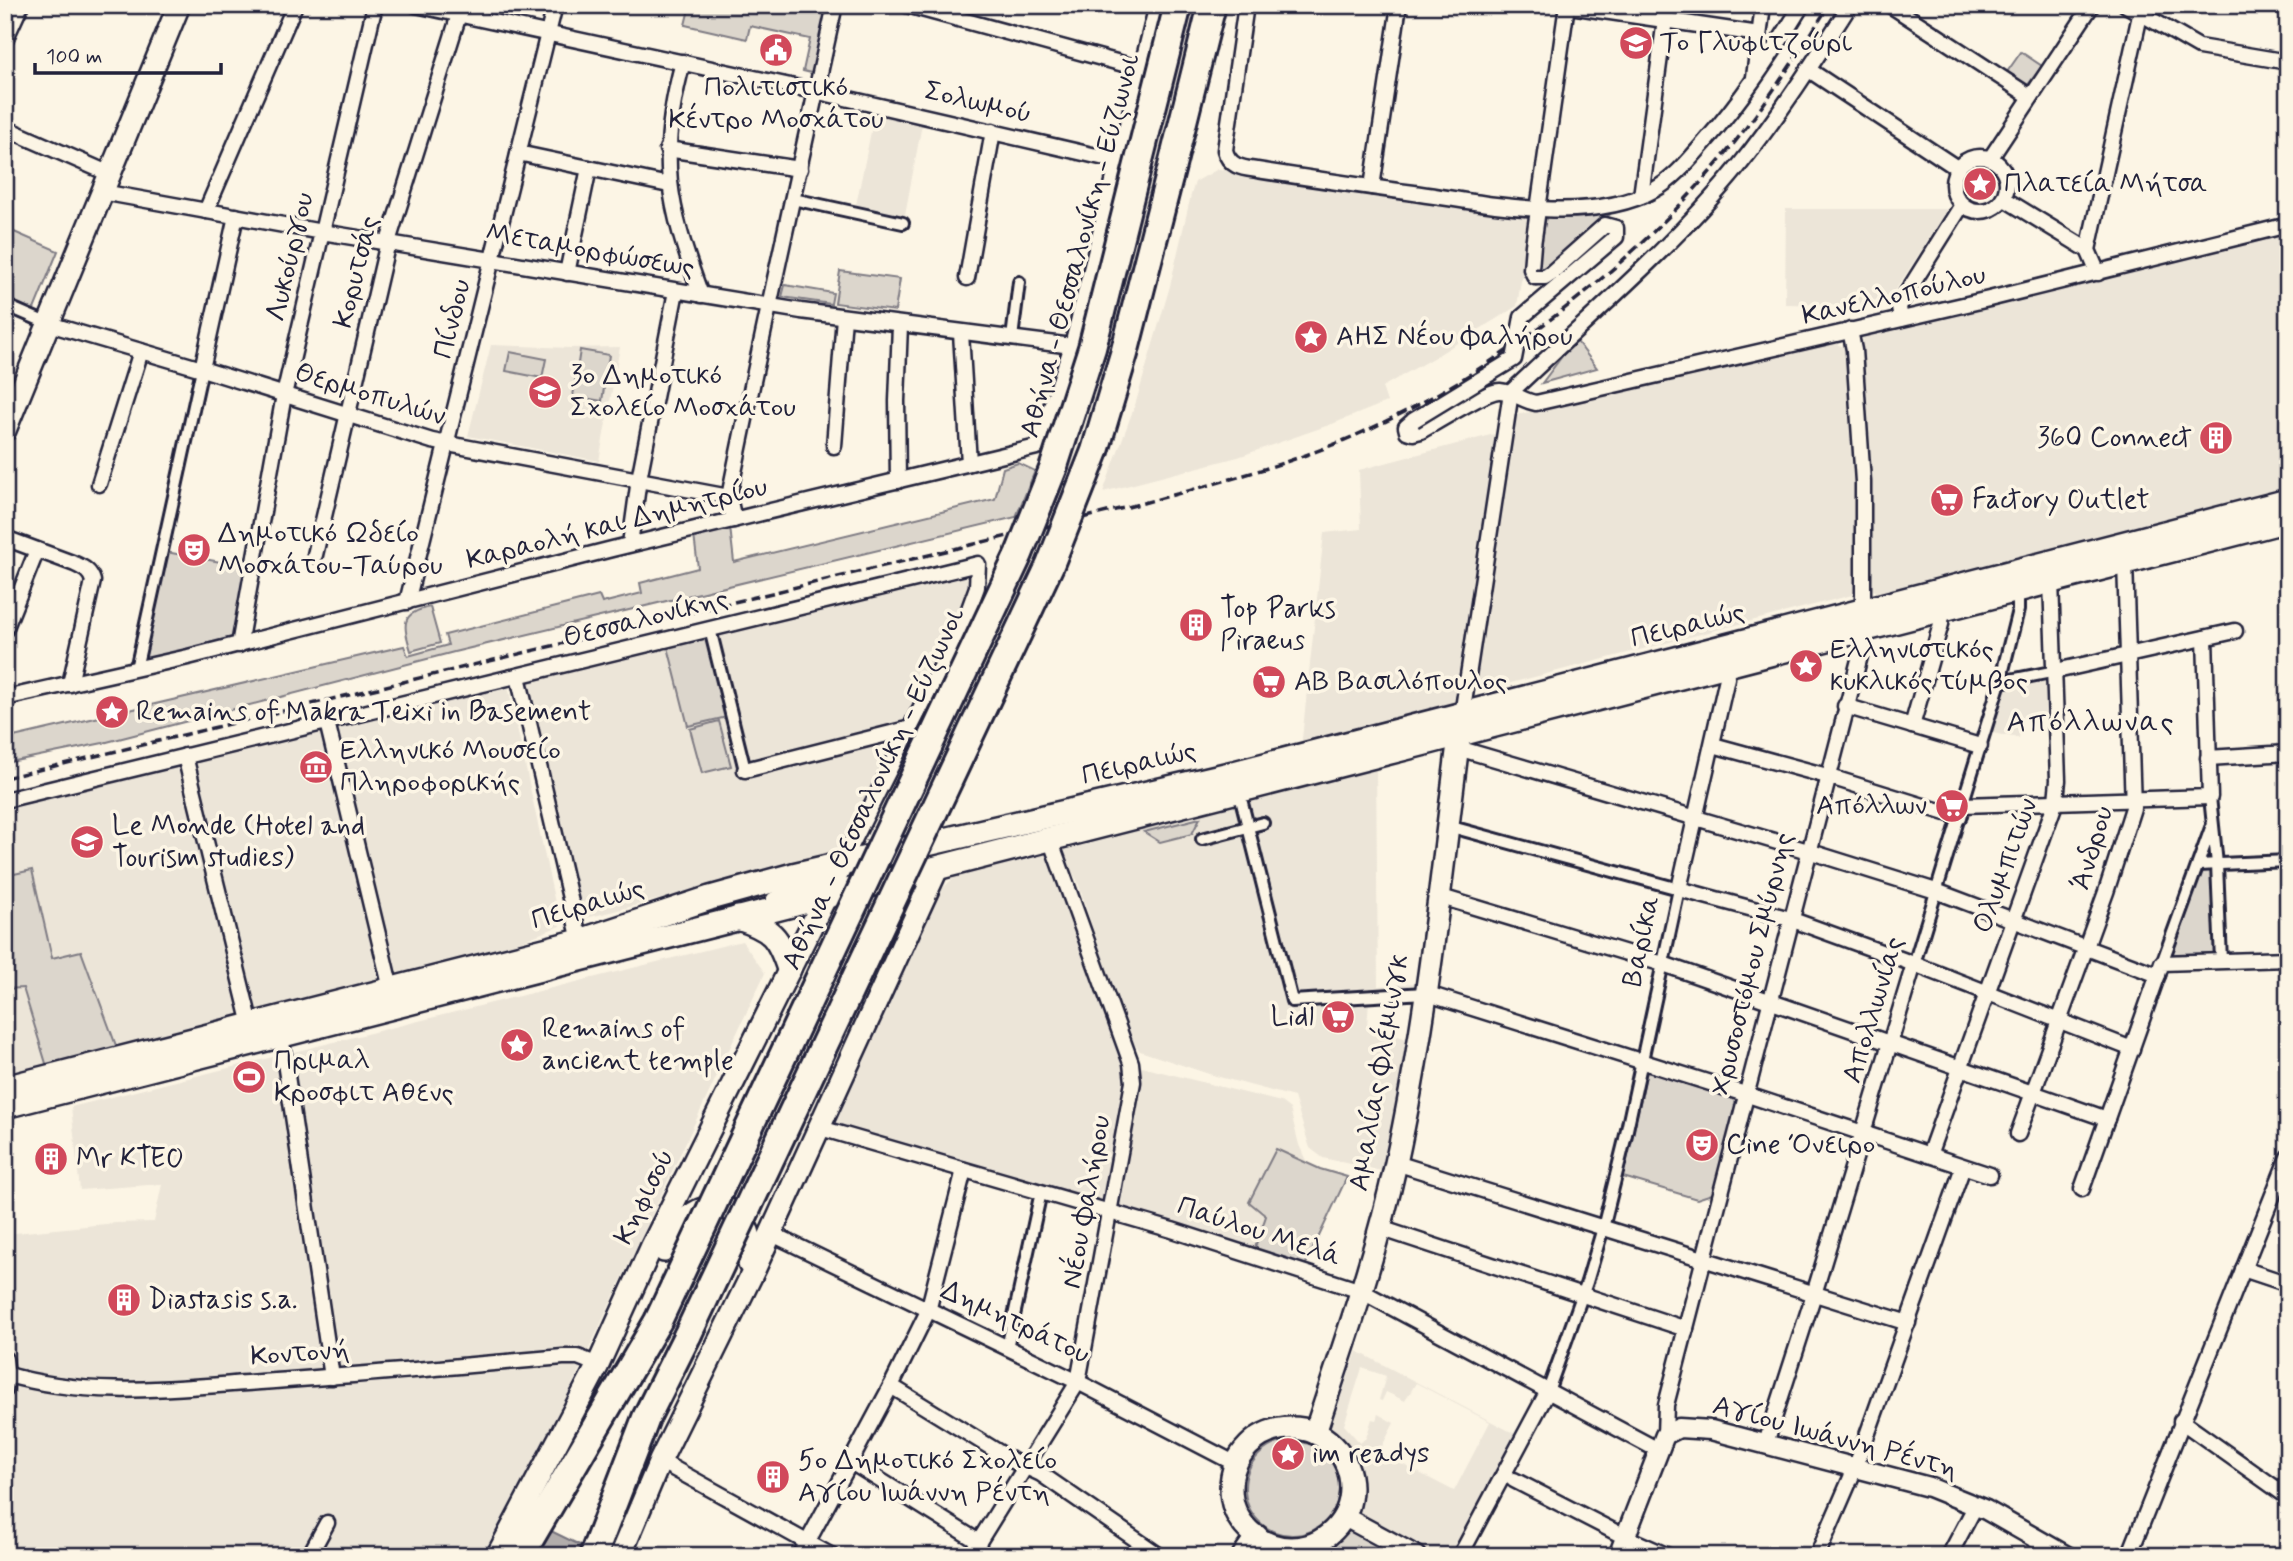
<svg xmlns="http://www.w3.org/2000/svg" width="2293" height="1561" font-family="Mynerve,sans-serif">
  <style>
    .built { fill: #ece5d8; fill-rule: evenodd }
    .green { fill: #dcd6cc; stroke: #7f7c84; stroke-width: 2 }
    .water { fill: #b2adab; stroke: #78757e; stroke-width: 2 }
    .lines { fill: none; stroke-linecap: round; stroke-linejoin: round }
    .pedestrian-casing { stroke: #22223b; stroke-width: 16 }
    .minor-casing { stroke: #22223b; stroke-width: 19 }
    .tertiary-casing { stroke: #22223b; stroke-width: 23 }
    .secondary-casing { stroke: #22223b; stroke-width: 26 }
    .primary-casing { stroke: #22223b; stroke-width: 28 }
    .motorway-casing { stroke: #22223b; stroke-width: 32 }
    .pedestrian { stroke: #fcf5e5; stroke-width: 10 }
    .minor { stroke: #fcf5e5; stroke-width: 14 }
    .tertiary { stroke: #fcf5e5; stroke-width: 18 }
    .secondary { stroke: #fcf5e5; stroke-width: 21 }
    .primary { stroke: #fcf5e5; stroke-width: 23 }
    .motorway { stroke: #fcf5e5; stroke-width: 26 }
    .rail { stroke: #22223b; stroke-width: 3.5; stroke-dasharray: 10 5; stroke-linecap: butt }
    .minor-bridge-casing { stroke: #22223b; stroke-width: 19; stroke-linecap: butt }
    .motorway-bridge-casing { stroke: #22223b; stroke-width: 32; stroke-linecap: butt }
    .minor-bridge { stroke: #fcf5e5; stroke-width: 14 }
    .motorway-bridge { stroke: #fcf5e5; stroke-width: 26 }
    .labels { text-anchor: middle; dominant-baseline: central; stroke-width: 7; stroke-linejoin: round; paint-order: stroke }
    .poi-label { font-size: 28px; fill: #22223b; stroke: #fcf5e5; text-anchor: start }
    .street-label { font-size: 28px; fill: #22223b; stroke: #fcf5e5 }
    .neighbourhood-label { font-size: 30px; letter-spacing: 2px; fill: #22223b; stroke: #fcf5e5 }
  </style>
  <rect width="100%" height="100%" fill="#fcf5e5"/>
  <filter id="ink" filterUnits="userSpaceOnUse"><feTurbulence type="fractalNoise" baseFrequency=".0143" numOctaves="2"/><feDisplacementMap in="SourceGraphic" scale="14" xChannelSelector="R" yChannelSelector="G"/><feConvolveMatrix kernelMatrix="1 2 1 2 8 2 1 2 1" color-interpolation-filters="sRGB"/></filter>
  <g filter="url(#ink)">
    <g class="built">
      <path d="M875,112L922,124L904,220L855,210Z"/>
      <path d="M1218,169L1532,213L1517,306L1438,355L1382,387L1387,402L1332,424L1238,457L1103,492L1136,402L1170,286L1191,195L1195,182Z"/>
      <path d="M1786,209H1948L1891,297L1835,309L1833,305L1785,304Z"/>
      <path d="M2288,232V493L1952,584L1929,581L1879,593L1873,590L1861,344L1865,334L2116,276Z"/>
      <path d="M1827,341L1844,347L1848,356L1860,593L1503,685L1481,684L1475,679L1473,675L1509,422L1516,415Z"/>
      <path d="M491,345L570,348L620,347L599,461L468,436Z"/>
      <path d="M1498,433L1453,709L1301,748L1324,533L1361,529L1359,470Z"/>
      <path d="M962,574L970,580V589L877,784L848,839L838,853L583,919L527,681Z"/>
      <path d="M2051,680V718L2022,719L2019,738L1992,733L2005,689Z"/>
      <path d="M508,686L560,926L431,976L118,1051L52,958L32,870L5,876V810Z"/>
      <path d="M1376,764L1378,986L1414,983L1413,999L1369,1001L1367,1026L1407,1039L1386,1172L1323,1158L1310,1148L1294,1097L1212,1075L1140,1051L1129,1037L1077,880L1066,863L1059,846Z"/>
      <path d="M1046,850L1128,1075L1108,1206L834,1125L831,1118L933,897L957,875L970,869Z"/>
      <path d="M742,941L765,973L492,1556H5V1234L116,1223L154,1222L162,1184L80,1190L71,1107Z"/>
      <path d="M23,987L48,1070L5,1080V989Z"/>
      <path d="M1138,1066L1281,1102L1290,1109L1299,1145L1307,1163L1276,1149L1266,1215L1254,1251L1116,1209Z"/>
      <path d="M1357,1351L1517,1435L1455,1556H1437L1358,1515L1363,1488L1361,1468L1346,1441L1330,1427ZM1362,1368L1386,1376L1379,1400L1382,1401L1386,1392L1405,1401L1416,1383L1490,1422L1454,1491L1379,1452L1394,1423L1378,1414L1376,1420L1372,1419L1366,1438L1360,1443L1344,1425Z"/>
    </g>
    <g class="green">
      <path d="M690,5H829L815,74L803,71L810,39L750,26L747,39L685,25Z"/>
      <path d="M2021,52L2042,66L2027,86L2007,72Z"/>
      <path d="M1617,208L1545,272L1537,271L1546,216Z"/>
      <path d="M5,228L58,251L33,312L5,299Z"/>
      <path d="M840,271L900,279L895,311L835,303Z"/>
      <path d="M785,285L833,293L831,304L782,297Z"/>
      <path d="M1575,339L1597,368L1542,383Z"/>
      <path d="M580,350L609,355L602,401L573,396Z"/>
      <path d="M510,352L546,359L542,378L506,371Z"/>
      <path d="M1018,463L1035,471L1016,517L454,652L103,743L5,763V739L404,646L408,656L448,645L445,635L599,596L602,603L642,593L640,583L698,568L694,535L730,527L734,562L995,499L1003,468Z"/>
      <path d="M166,552L248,567L233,640L144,660Z"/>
      <path d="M430,607L440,643L411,651C403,625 400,613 430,607Z"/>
      <path d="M708,637L727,717L688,726L668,647Z"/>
      <path d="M719,721L731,766L702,773L690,729Z"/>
      <path d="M1200,818L1192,834L1160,842L1144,832Z"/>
      <path d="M2212,839L2216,955L2170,959Z"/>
      <path d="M32,870L52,958L81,951L118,1051L48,1070L23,988L5,989V876Z"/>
      <path d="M1647,1071L1740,1101L1718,1192L1697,1199L1623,1177Z"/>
      <path d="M1276,1149L1320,1169L1347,1177L1304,1268L1254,1251L1266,1216L1249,1202Z"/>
      <circle cx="1292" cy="1488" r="47"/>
      <path d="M1350,1530L1400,1556H1313L1331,1547Z"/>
    </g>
    <path class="water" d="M551,1531L584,1547L581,1556H536Z"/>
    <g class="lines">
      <g class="pedestrian-casing">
        <g id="pedestrian">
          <path d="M793,199L903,223"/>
          <path d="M5,305L49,324"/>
          <path d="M1012,338L1019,282"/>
          <path d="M710,629L745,770"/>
          <path d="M136,669L202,369"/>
          <path d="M2000,682L2056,671"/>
          <path d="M1239,791L1292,1001L1425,993"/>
          <path d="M2210,797L2217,864L2221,961"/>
          <path d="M1962,805L2000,682L2018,610V589"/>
          <path d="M1448,826L1679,889L1625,1139L1603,1228L1587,1282L1548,1391"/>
          <path d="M1202,839L1263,823"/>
          <path d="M2198,865L2288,861"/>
          <path d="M2162,963L2211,828"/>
          <path d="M1914,964L1959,817"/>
          <path d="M1007,1348L1041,1192"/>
        </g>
      </g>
      <g class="minor-casing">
        <g id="minor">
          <path d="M416,5L832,95L1118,161"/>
          <path d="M907,5L1142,69"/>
          <path d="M1246,5L1225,150C1229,167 1243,168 1257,170C1309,178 1362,186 1414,193C1484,203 1590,226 1654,190C1674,179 1689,160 1704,143C1742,100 1772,54 1802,5"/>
          <path d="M1563,5L1759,34"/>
          <path d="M1890,5L2031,97"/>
          <path d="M2126,5L2199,47L2288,62"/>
          <path d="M5,40L21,5"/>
          <path d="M683,62C657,157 668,205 701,295"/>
          <path d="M1809,70L1957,168"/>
          <path d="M1754,77L1763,5"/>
          <path d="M5,128L110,174"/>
          <path d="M667,149L800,169"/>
          <path d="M518,153L669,185"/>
          <circle cx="1980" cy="184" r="27"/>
          <path d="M1990,159L2092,5"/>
          <path d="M1372,187L1399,5"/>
          <path d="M102,192L322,232L801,311L1072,346"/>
          <path d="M1641,196L1667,5"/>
          <path d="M2003,198L2088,250"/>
          <path d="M206,211L295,5"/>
          <path d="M567,273L589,168"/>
          <path d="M2098,273L2088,250L2140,15"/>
          <path d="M1535,277L1531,269L1533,245L1567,5"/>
          <path d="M967,278L993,131"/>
          <path d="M1901,319L1899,308L1901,302L1962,205"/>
          <path d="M49,324L202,369L432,441L729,497"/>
          <path d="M1850,330L1854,350L1863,482V611"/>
          <path d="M961,333L969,463"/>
          <path d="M202,369L236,216"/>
          <path d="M1511,392C1586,320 1673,247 1738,167C1779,116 1815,60 1850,5"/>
          <path d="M1414,420L1406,427L1407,431L1413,433L1421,431C1435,423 1488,390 1500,391C1514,392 1523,401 1536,403L1989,299L2288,225"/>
          <path d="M834,446L844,317"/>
          <path d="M898,481L897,401L900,325"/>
          <path d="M99,484L141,351"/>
          <path d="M734,520L729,497C762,333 799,169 835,5"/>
          <path d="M5,538L75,564C84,568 90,571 93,581L70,684"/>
          <path d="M630,544L639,479L676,291"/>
          <path d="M315,555L388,242L462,5"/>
          <path d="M407,602L555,5"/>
          <path d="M5,630L37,550"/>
          <path d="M239,645L284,395L375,5"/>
          <path d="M1726,665L1727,678L1679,889L1790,919L1914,964L2132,1049"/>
          <path d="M2056,671L2235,631"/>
          <path d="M518,676L580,941"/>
          <path d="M5,698L188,657L612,549L1037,447L1072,346L1157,5"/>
          <path d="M1845,706L1980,746"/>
          <path d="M1462,715L1511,392"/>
          <path d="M327,722L391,989"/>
          <path d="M1912,726L1941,624L1942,609"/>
          <path d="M1713,745L1827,776L1959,817L1962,805L2210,797L2205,638"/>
          <path d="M1458,748L1808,851L1936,891L2158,975"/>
          <path d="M185,756L251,1025"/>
          <path d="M2208,758L2288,753"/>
          <path d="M745,770L911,728"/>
          <path d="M5,800L978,564L977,587L966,617L843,862"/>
          <path d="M1438,896L1663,964L2107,1119"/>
          <path d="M1425,993L1745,1094L1990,1175"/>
          <path d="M280,1029L332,1377"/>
          <path d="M817,1127L1172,1230L1361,1291L1658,1450"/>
          <path d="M2018,1134L2106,892L2133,808L2125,562"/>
          <path d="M1929,1155L2056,801L2058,780L2051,581"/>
          <path d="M1396,1163L1908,1323"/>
          <path d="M2082,1189L2162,963L2288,959"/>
          <path d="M1380,1228L1686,1329"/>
          <path d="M770,1233L1078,1382L1236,1464"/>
          <path d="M2243,1269L2288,1284"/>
          <path d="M5,1359L7,1375L5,1390"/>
          <path d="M5,1374C89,1399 174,1388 260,1382C361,1375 462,1366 563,1357H578L598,1365"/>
          <path d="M891,1386L1013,1461L1041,1474L1160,1556"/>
          <path d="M2181,1421L2288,1497"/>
          <path d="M1665,1435L1666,1405L1867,629"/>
          <path d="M1766,1443L1814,1294L1914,964"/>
          <path d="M660,1461L832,1556"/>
          <path d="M851,1462L979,1542"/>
          <path d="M1514,1480L1625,1537L1668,1556"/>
          <path d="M309,1556L327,1523"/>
          <path d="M800,1556L891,1386L928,1311L964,1170"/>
          <path d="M970,1556L1078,1382L1133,1082L1131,1063L1050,839"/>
          <path d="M1460,1556L1548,1391"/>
          <path d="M1817,1556L1856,1466L1963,1167"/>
          <path d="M1949,1556L1976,1505"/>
          <path d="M2129,1556L2288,1157"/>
        </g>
      </g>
      <g class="tertiary-casing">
        <g id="tertiary">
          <path d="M775,901L800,890L830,870"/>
          <path d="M1343,1516L1417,1556"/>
          <path d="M1618,1556L1665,1435L1679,1428L1711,1430L1929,1487L1986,1510L2067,1556"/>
        </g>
      </g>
      <g class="secondary-casing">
        <g id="secondary">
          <path d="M5,430L179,5"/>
          <path d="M664,1251C671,1237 679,1221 694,1213C730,1192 760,1228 749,1264"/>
          <circle cx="1291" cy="1488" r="60"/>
          <path d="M1315,1433C1344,1344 1376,1255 1396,1163C1428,1017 1442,868 1461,720"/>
          <path d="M497,1556L598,1365L651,1248L843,862"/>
          <path d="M620,1556L660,1461L755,1268L938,867"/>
          <path d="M1243,1556L1257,1536"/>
        </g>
      </g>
      <g class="primary-casing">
        <g id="primary">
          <path d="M738,918C772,929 778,936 789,969"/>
          <path d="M5,1088L580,941L710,898L793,875L1234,773L2288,501"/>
          <path d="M5,1106L1433,741L2288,520"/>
        </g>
      </g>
      <g class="motorway-casing">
        <g id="motorway">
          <path d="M1169,178L1212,5"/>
          <path d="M520,1556L658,1321"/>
          <path d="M593,1556L646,1418L688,1334"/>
        </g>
      </g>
      <use href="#pedestrian" class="pedestrian"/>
      <use href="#minor" class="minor"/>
      <use href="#tertiary" class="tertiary"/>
      <use href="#secondary" class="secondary"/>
      <use href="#primary" class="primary"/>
      <use href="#motorway" class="motorway"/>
      <path class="rail" d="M5,778L1128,507C1199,488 1271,470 1340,442C1473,387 1615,282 1709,173C1754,122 1793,63 1829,5"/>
      <g class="minor-bridge-casing">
        <path id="minor-bridge" d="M1414,420L1514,359L1522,317L1616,237V228L1605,225L1551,273L1545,277H1535"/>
      </g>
      <g class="motorway-bridge-casing">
        <g id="motorway-bridge">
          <path d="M658,1321L1019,554L1053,469L1092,348L1178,5"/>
          <path d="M688,1334L1050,565L1095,451L1124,354L1169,178"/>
        </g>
      </g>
      <use href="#minor-bridge" class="minor-bridge"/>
      <use href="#motorway-bridge" class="motorway-bridge"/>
    </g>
  </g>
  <defs>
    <g id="school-disc" transform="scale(1.75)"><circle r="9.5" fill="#d1495b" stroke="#fcf5e5"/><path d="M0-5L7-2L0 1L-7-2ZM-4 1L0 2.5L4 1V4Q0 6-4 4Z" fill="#fff"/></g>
    <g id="civic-disc" transform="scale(1.75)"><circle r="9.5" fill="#d1495b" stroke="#fcf5e5"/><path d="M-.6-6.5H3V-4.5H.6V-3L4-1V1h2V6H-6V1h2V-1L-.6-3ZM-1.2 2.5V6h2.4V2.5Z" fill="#fff"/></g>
    <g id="sight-disc" transform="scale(1.75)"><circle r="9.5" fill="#d1495b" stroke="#fcf5e5"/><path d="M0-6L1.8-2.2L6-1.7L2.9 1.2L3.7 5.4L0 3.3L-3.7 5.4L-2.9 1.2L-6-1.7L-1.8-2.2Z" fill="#fff"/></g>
    <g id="building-disc" transform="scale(1.75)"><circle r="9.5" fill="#d1495b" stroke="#fcf5e5"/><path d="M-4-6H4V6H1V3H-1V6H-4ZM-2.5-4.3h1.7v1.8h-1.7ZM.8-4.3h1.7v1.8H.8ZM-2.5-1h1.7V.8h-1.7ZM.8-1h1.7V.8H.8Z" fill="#fff"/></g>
    <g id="supermarket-disc" transform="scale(1.75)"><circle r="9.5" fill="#d1495b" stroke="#fcf5e5"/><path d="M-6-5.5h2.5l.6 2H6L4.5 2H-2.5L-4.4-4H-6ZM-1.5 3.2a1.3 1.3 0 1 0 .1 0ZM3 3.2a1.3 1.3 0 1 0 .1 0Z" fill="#fff"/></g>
    <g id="theatre-disc" transform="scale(1.75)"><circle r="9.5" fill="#d1495b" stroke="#fcf5e5"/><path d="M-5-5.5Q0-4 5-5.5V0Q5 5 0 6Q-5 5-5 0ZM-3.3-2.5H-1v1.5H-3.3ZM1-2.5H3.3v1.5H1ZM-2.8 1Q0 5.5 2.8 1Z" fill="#fff"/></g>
    <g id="museum-disc" transform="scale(1.75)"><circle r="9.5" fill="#d1495b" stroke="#fcf5e5"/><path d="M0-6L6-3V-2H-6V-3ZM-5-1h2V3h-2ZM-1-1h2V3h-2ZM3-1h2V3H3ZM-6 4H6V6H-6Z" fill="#fff"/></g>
    <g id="stadium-disc" transform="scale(1.75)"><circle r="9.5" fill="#d1495b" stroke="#fcf5e5"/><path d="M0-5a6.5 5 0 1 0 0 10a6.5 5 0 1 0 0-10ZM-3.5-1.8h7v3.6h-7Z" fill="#fff"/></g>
  </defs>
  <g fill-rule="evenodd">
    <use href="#school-disc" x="1636" y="43"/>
    <use href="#civic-disc" x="776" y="50"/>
    <use href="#sight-disc" x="1980" y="184"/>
    <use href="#sight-disc" x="1311" y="337"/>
    <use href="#school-disc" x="545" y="392"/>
    <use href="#building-disc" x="2216" y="438"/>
    <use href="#supermarket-disc" x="1947" y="500"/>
    <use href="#theatre-disc" x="194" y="550"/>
    <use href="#building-disc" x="1196" y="625"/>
    <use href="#sight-disc" x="1806" y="666"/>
    <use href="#supermarket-disc" x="1269" y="682"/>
    <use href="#sight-disc" x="112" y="712"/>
    <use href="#museum-disc" x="316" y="767"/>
    <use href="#supermarket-disc" x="1952" y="806"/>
    <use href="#school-disc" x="87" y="842"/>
    <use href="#supermarket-disc" x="1338" y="1017"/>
    <use href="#sight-disc" x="517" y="1045"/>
    <use href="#stadium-disc" x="249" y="1077"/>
    <use href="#theatre-disc" x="1702" y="1145"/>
    <use href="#building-disc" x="51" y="1159"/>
    <use href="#building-disc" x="124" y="1300"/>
    <use href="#sight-disc" x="1288" y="1454"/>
    <use href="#building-disc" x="773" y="1477"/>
  </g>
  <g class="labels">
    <g class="poi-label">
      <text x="1660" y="43">Το Γλυφιτζούρι</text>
      <text x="776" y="88" text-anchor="middle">Πολιτιστικό<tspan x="776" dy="32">Κέντρο Μοσχάτου</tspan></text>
      <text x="2004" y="184">Πλατεία Μήτσα</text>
      <text x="1336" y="337">ΑΗΣ Νέου Φαλήρου</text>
      <text x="570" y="376">3ο Δημοτικό<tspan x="570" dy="32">Σχολείο Μοσχάτου</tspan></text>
      <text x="2192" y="438" text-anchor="end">360 Connect</text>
      <text x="1972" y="500">Factory Outlet</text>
      <text x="218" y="534">Δημοτικό Ωδείο<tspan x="218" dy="32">Μοσχάτου-Ταύρου</tspan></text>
      <text x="1220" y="609">Top Parks<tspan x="1220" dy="32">Piraeus</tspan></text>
      <text x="1830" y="650">Ελληνιστικός<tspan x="1830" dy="32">κυκλικός τύμβος</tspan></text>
      <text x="1294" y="682">ΑΒ Βασιλόπουλος</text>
      <text x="136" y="712">Remains of Makra Teixi in Basement</text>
      <text x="340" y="751">Ελληνικό Μουσείο<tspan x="340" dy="32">Πληροφορικής</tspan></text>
      <text x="1927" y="806" text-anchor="end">Απόλλων</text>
      <text x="112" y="826">Le Monde (Hotel and<tspan x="112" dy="32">Tourism studies)</tspan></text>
      <text x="1314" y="1017" text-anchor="end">Lidl</text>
      <text x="542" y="1029">Remains of<tspan x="542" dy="32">ancient temple</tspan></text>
      <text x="274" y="1061">Πριμαλ<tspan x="274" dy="32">Κροσφιτ Αθενς</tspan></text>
      <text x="1726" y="1145">Cine Όνειρο</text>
      <text x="76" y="1159">Mr KTEO</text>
      <text x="148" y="1300">Diastasis s.a.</text>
      <text x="1312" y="1454">im readys</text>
      <text x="798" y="1461">5ο Δημοτικό Σχολείο<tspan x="798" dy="32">Αγίου Ιωάννη Ρέντη</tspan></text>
    </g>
    <g class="street-label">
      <text transform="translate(978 103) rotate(13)">Σολωμού</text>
      <text transform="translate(1081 246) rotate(-75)">Αθήνα - Θεσσαλονίκη - Εύζωνοι</text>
      <text transform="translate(590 251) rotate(10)">Μεταμορφώσεως</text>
      <text transform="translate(291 257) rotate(-77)">Λυκούργου</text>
      <text transform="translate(357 272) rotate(-76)">Κορυτσάς</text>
      <text transform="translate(1894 296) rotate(-13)">Κανελλοπούλου</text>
      <text transform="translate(453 319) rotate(-76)">Πίνδου</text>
      <text transform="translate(370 395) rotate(17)">Θερμοπυλών</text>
      <text transform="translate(617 524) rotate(-14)">Καραολή και Δημητρίου</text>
      <text transform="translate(646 619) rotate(-14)">Θεσσαλονίκης</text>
      <text transform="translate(1688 626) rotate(-14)">Πειραιώς</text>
      <text transform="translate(1139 764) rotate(-13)">Πειραιώς</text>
      <text transform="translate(874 789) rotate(-65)">Αθήνα - Θεσσαλονίκη - Εύζωνοι</text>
      <text transform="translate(2093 848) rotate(-73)">Άνδρου</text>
      <text transform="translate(2006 866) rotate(-70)">Ολυμπιτών</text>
      <text transform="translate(588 905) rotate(-17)">Πειραιώς</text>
      <text transform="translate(1642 941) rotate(-78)">Βαρίκα</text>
      <text transform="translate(1753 964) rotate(-76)">Χρυσοστόμου Σμύρνης</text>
      <text transform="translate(1874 1010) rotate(-73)">Απολλωνίας</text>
      <text transform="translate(1380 1073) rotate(-80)">Αμαλίας Φλέμινγκ</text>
      <text transform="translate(645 1197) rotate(-64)">Κηφισού</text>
      <text transform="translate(1087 1202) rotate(-80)">Νέου Φαλήρου</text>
      <text transform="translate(1259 1232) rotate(18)">Παύλου Μελά</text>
      <text transform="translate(1015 1323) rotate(25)">Δημητράτου</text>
      <text transform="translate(300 1354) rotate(-4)">Κοντονή</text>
      <text transform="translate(1835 1438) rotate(15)">Αγίου Ιωάννη Ρέντη</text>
    </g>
    <g class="neighbourhood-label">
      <text x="2091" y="722">Απόλλωνας</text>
    </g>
  </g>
  <rect width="2293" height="1561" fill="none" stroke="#fcf5e5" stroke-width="28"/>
  <rect x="14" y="14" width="2265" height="1533" fill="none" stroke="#22223b" stroke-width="2.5" filter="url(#ink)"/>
  <path d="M35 63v10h186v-10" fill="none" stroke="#22223b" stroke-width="3.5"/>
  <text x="46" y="63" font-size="21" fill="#22223b" stroke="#fcf5e5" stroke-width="5" paint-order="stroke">100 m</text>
</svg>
